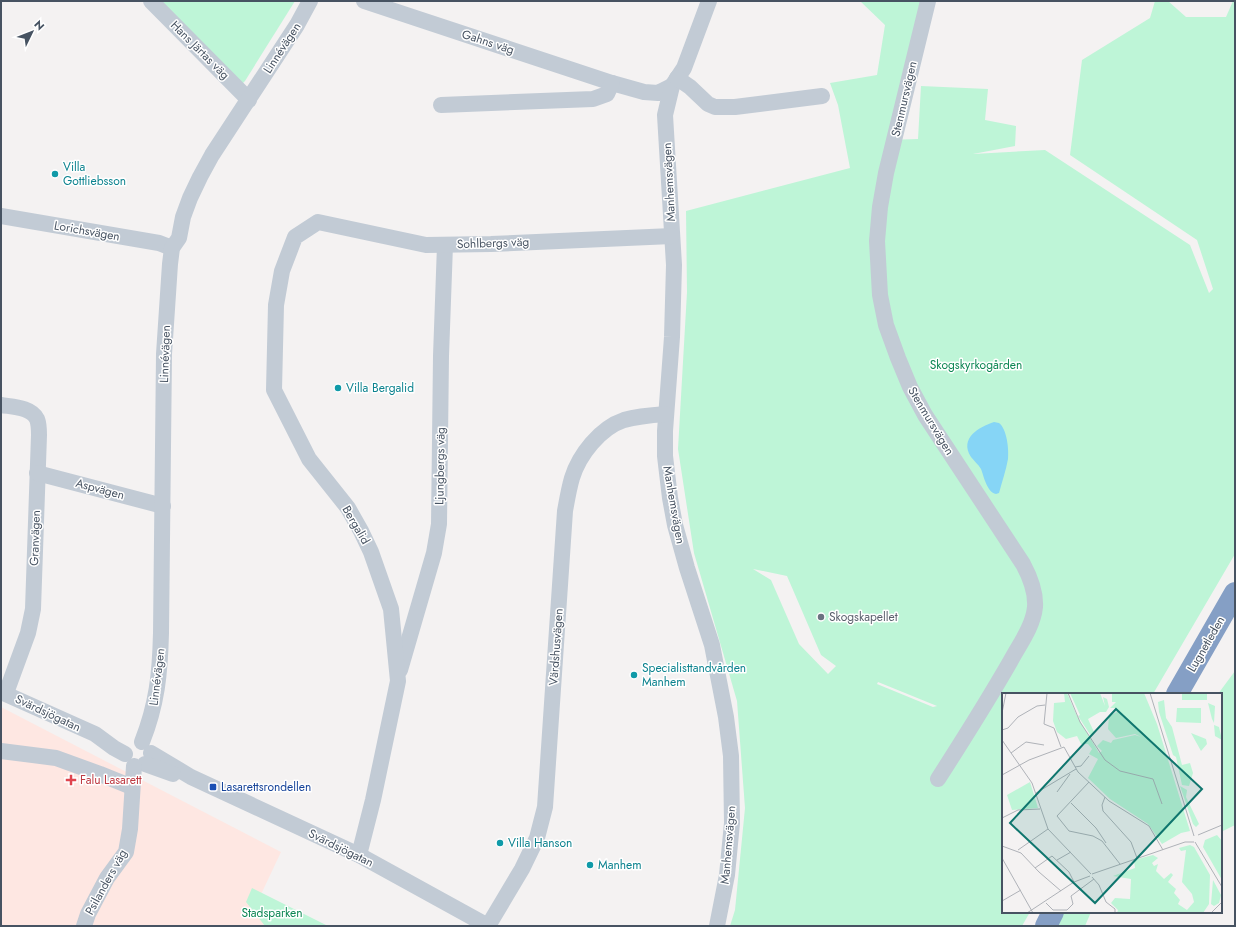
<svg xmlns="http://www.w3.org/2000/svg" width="1236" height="927" font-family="Jost,sans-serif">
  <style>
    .medical { fill: #fee7e2 }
    .green { fill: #bef5d7; fill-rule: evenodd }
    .water { fill: #86d5f6 }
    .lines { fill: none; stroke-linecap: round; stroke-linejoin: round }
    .minor { stroke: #c2cbd5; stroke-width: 16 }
    .highway { stroke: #859fc5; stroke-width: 22 }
    .culture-dot { fill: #0f9aa8; stroke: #fff; stroke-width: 1.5 }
    .worship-dot { fill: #6b7280; stroke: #fff; stroke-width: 1.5 }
    .health-dot { fill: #e0444e; stroke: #fff; stroke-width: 1.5 }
    .transit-dot { fill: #1a4fb4; stroke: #fff; stroke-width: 1.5 }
    .labels { text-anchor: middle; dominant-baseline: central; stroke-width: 3; stroke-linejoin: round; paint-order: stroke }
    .street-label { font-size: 12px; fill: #475362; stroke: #fff }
    .culture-label { font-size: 12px; fill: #0d838f; stroke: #fff; text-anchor: start }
    .park-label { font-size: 12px; fill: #0e8754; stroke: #fff }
    .worship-label { font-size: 12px; fill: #5b616d; stroke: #fff; text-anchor: start }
    .health-label { font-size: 12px; fill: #be3a42; stroke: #fff; text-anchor: start }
    .transit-label { font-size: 12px; fill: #164399; stroke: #fff; text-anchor: start }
    .inset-road { fill: none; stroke: #afb2b8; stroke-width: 1 }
    .view { fill: #0f766e; fill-opacity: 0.15; stroke: #0f766e; stroke-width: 2 }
    .inset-edge { fill: none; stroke: #475362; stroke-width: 2 }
  </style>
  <rect width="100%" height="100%" fill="#f4f2f2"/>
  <path class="medical" d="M1,707L281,852L256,905L273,926H1Z"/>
  <g class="green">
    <path d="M158,1H295L245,81L241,85Z"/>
    <path d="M860,1H922L887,140L918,139L921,86L988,89L985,120L1016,126L1015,146L973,154L1045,150L1190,245L1209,293L1213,289L1197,240L1070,155L1082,60L1150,18L1155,1H1168L1186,17H1226L1233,1H1235V554L1153,694H1003V912H1030L1022,926H730L735,910L745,808L737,701L694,553L678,449L687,292L686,211L850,168L838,105L830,83L877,75L885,25ZM753,569L787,576L821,655L836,666L828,674L799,644L771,580ZM878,682L937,706L933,707L877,684Z"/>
    <path d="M1235,671V825L1221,832V694H1218Z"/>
    <path d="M252,888L328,926H265L246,902Z"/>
    <path d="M1063,912H1091L1085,926H1056Z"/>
  </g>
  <path class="water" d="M994,422L999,423C1007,429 1009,449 1008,459C1006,470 1002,482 999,493L996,494C987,492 984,477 981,469C978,464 974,461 971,457C959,438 979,427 994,422Z"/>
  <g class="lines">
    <g class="minor">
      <path d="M151,1L249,100"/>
      <path d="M364,1L612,83L644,92L658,93L672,86"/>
      <path d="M709,1L684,68L672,86L665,115L674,265L672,337L665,431V456L670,498L675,525L687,568L712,645L726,717L731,756L732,823L727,875L717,926"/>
      <path d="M928,1L886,173L880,207L877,241L880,295L886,325L898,358L910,387L925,415L1023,564C1030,577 1036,592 1035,607C1033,627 1019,645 1010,662C987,702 963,740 938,779"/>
      <path d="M677,78L690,87L708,104L715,107H735L822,96"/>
      <path d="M441,105L593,99L607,94L612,83"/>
      <path d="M1,216L159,243L172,248"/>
      <path d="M1,405C13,407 31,407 37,419C39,424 39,430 39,435L33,609L28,633L6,693"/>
      <path d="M37,473L163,506"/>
      <path d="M400,670L434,553L439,524L441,356L445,245"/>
      <path d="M1,692L95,734L114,748L125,754"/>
      <path d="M142,742C157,704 160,674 161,633L164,354L170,264L172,248L179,238L183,217L190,198L200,177L212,155L297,25L310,1"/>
      <path d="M1,751L56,758L100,774L132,787"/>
      <path d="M151,753L191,777L359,855L488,926"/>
      <path d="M145,764L173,774"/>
      <path d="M359,855L373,800L398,681L391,609L371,552L361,531L348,508L309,459L274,390L276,305L282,271L295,237L318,222L426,245L491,244L672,236"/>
      <path d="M84,926L88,914L107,878L126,852L130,829L134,766"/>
      <path d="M488,926L522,869L537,838L545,807L565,511C567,500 569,488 572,478C579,455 600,428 624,420C638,416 652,415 666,414"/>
    </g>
    <g class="highway">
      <path d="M1177,694L1235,593"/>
      <path d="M1046,926L1053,912"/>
    </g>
  </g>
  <g class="culture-dot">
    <circle cx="55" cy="174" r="4"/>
    <circle cx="338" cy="388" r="4"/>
    <circle cx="634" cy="675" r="4"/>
    <circle cx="500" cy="843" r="4"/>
    <circle cx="590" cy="865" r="4"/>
  </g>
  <circle class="worship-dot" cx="821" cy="617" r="4"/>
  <path class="health-dot" d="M69 774h4v4h4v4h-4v4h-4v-4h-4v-4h4z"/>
  <rect class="transit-dot" x="209" y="783" width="8" height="8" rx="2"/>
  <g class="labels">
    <g class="street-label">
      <text transform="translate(488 42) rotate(18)">Gahns väg</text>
      <text transform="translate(282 48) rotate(-57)">Linnévägen</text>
      <text transform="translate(200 50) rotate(45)">Hans Järtas väg</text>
      <text transform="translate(904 99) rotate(-77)">Stenmursvägen</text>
      <text transform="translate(669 182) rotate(-93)">Manhemsvägen</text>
      <text transform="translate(87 231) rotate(10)">Lorichsvägen</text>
      <text transform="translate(493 243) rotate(-2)">Sohlbergs väg</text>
      <text transform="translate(165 354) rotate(-88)">Linnévägen</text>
      <text transform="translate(931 421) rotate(59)">Stenmursvägen</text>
      <text transform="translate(440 466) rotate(-89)">Ljungbergs väg</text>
      <text transform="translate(100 489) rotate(15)">Aspvägen</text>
      <text transform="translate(674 505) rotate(80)">Manhemsvägen</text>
      <text transform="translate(356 525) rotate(60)">Bergalid</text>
      <text transform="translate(35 538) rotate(-88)">Granvägen</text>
      <text transform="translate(1206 644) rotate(-60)">Lugnetleden</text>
      <text transform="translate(556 647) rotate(-86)">Värdshusvägen</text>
      <text transform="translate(157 677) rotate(-83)">Linnévägen</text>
      <text transform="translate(48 713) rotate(25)">Svärdsjögatan</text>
      <text transform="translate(728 845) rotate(-85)">Manhemsvägen</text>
      <text transform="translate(341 848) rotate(26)">Svärdsjögatan</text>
      <text transform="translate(106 882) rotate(-61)">Psilanders väg</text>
    </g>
    <g class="culture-label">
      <text x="63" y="167">Villa<tspan x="63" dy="14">Gottliebsson</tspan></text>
      <text x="346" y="388">Villa Bergalid</text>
      <text x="642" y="668">Specialisttandvården<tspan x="642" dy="14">Manhem</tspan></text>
      <text x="508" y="843">Villa Hanson</text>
      <text x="598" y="865">Manhem</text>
    </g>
    <g class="park-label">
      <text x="976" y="365">Skogskyrkogården</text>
      <text x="272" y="913">Stadsparken</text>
    </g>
    <g class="worship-label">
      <text x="829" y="617">Skogskapellet</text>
    </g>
    <g class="health-label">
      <text x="80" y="780">Falu Lasarett</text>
    </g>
    <g class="transit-label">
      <text x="221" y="787">Lasarettsrondellen</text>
    </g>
  </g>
  <g transform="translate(1002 693)">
    <rect width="220" height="220" fill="#f4f2f2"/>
    <path d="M62,0H65L75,23L97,60L100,58L95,53L101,47L109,50L111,47L133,42L139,44L133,41L114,45L106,36L107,23L115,19L113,15H108L114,9H110V0H142L155,31L188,138L179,140L160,151L146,131L108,106L86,85L96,66L87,61L90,56L86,51H79L75,43L64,46L55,39L51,28L52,10L63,9ZM68,0H98L103,13L101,4L105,6L107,14L104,19H98L86,26L92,39L89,43L76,23L78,22ZM180,0H205V7H180ZM162,7L164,25L170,34L180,72L188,70L191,80L187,93L180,92L174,64L171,62L157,19L156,9ZM206,10L213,13L212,30L210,26ZM175,15H199V30L174,29ZM212,32L217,34L220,47L213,43ZM189,40L204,46L205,51L199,58ZM28,89L36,115L10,117L5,102ZM178,93L185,97L184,104L197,131L194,134L191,131ZM215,142L220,148V187L201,154L203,147ZM188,152L192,154L208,182L207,211L201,220H115L116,217L109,210L113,205L128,206L129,186L111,183L133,175L132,167L151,162L156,165L150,170L152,173L156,171L154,178L162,186L169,180L171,182L166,189L174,196L172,200L178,207L176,211L185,217L192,209L190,201L180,189L184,157L179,158L177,155ZM211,187L219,202L217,210L212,213L209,211Z" fill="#bef5d7"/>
    <path class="inset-road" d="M45,0L42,31L52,35L59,54M66,0L78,29L103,67L118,78L151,86L160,111M148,0L192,143M0,20L4,0M0,37L6,35L16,24L35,13L43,12M0,47L30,90L46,136L89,181M9,60L24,49L42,52M73,74L79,73L87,63M0,82L27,67L62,54L76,79L107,108L147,133L161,157M87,89L55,123L67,138L91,143L100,148L118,171M55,99L68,81M34,100L74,76M103,104L100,112L101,118L129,149L135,165M69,110L94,135L104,150M0,125L16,117L38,116M196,142L220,132M193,149L220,194M0,153L19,160L37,179L59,198M16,157L46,136M0,165L31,220M55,167L69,159M33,175L50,163L67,179L72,189M90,181L183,149H192M90,184L97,192L104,209L113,216V220M0,208L19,197M44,210L51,217H65L71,211L69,203L92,186M25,220L72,189L88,183M209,220L220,209"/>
    <path class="view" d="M114,16L200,96L93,210L8,130Z"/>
    <rect width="220" height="220" class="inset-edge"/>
  </g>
  <rect width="1236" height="927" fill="none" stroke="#475362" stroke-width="4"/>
  <g transform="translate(32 32) rotate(47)" stroke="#ffffff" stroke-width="3" paint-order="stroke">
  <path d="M0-3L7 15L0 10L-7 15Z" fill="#475362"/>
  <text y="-6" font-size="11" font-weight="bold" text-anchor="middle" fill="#475362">N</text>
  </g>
</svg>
